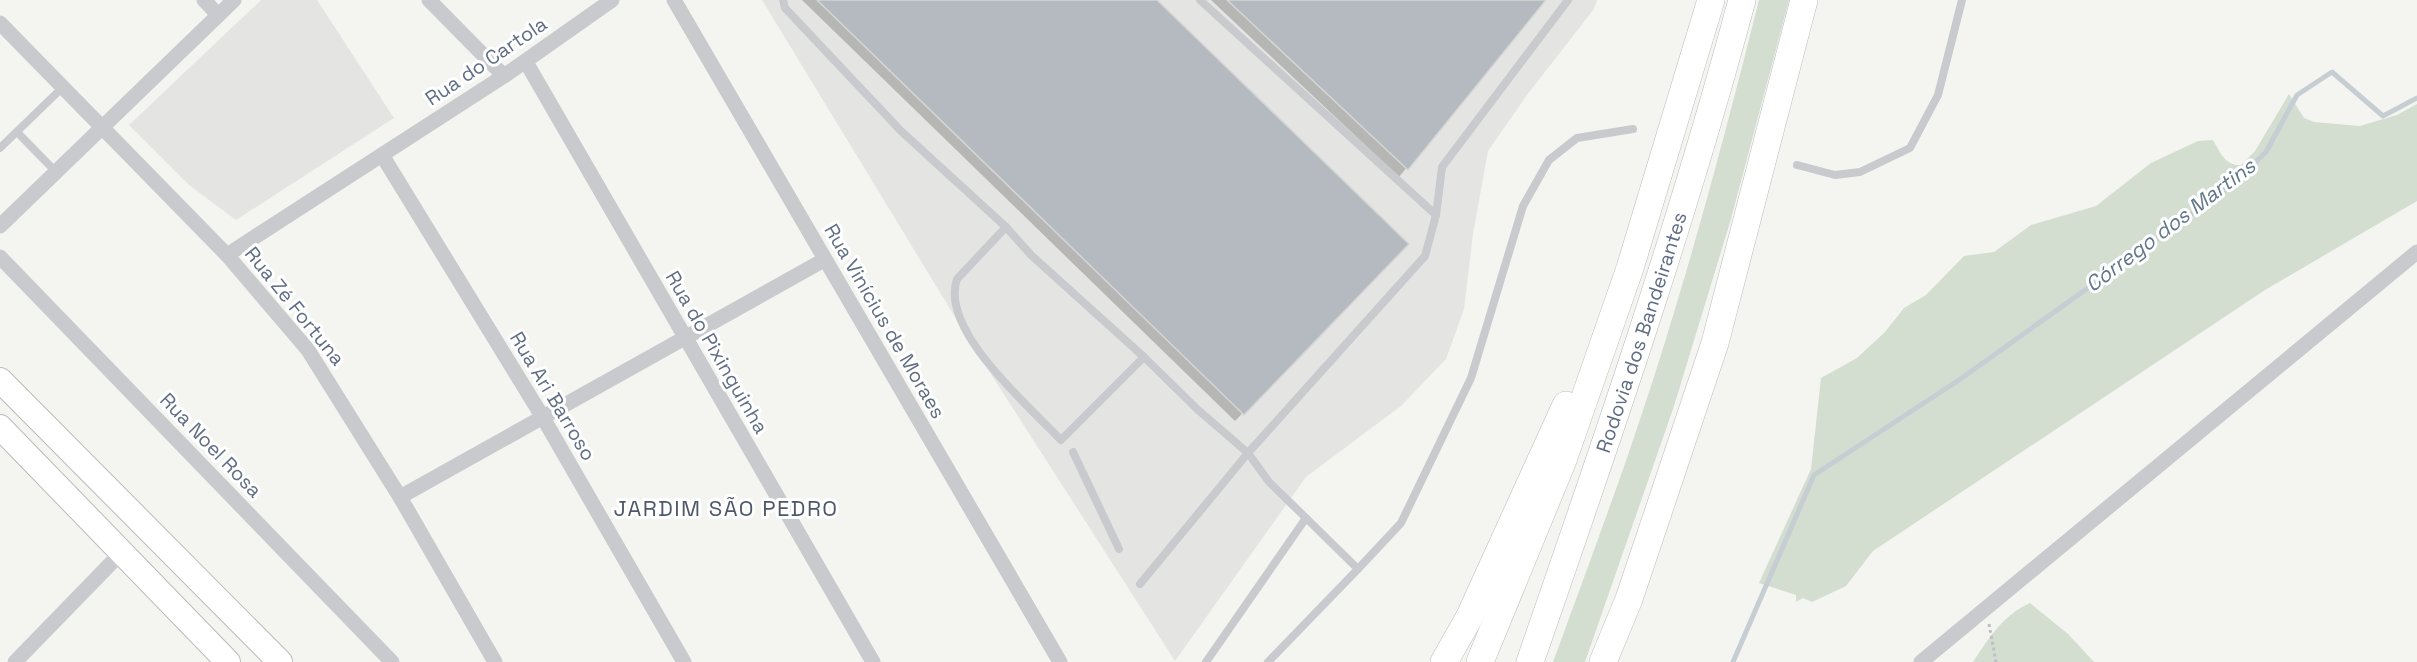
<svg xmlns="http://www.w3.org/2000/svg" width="2417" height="662" font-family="'Space Grotesk',sans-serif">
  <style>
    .built { fill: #e4e5e3 }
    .green { fill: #d3ddd0 }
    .shadow { fill: #0003 }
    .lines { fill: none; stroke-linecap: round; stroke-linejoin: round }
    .stream { stroke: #c6ced4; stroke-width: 5 }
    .building { fill: #b5bac0; stroke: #d5d6d3; stroke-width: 1.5 }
    .trunk-casing { stroke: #b9bbbe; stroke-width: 26 }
    .motorway-casing { stroke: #b9bbbe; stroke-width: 28 }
    .path { stroke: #bec0c2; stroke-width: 3; stroke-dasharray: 3 3; stroke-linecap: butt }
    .service { stroke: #c8cace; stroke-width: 8 }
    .minor { stroke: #c8cace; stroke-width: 15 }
    .trunk { stroke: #fff; stroke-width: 24 }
    .motorway { stroke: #fff; stroke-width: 27 }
    .labels { text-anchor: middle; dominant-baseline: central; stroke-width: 6; stroke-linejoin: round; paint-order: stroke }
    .street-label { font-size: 20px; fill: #606d84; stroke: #fff }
    .water-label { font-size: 21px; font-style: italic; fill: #607689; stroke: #fff }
    .quarter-label { font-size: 22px; letter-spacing: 1.5px; fill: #4f5869; stroke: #fff }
  </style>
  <rect width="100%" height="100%" fill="#f4f5f0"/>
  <g class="built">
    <path d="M261,0H317L394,118L236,220L189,185L129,125Z"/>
    <path d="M762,0H1597L1594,9L1527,95L1488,151L1473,234L1464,309L1446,359L1401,406L1306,477L1175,661L969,340Z"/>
  </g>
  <g class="green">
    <path d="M1759,0H1789L1731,219L1674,406L1585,662H1553C1576,600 1599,537 1621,475C1676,319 1719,160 1759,0Z"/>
    <path d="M2289,94L2304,118L2314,122L2360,126L2397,115L2417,104V201L2265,290L1873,551L1846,586L1812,602L1803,598L1796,602V595L1759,583L1811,469L1821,378L1857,358L1885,332L1904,308L1926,295L1964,256L1994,252L2031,225L2096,206L2151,163L2198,141L2213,140C2220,152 2225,166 2241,165L2255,151Z"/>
    <path d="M2030,603L2068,634L2094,662H1973C1989,638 2003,615 2030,603Z"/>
  </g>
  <g class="shadow">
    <path d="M802,0H1155L1407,244L1235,421Z"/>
    <path d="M1211,0H1544L1399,177Z"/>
  </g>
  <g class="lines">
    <path class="stream" d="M1733,662L1814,475L1959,380L2228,188L2266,152L2297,95L2332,72L2383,116L2417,98"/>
  </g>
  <g class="building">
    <path d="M817,0H1157L1409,244L1244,415Z"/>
    <path d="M1227,0H1546L1408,170Z"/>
  </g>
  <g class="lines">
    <g class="trunk-casing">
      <g id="trunk">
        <path d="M0,380L280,662"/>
        <path d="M0,427L228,662"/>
      </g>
    </g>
    <g class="motorway-casing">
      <g id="motorway">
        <path d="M1444,662L1469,618L1566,405"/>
        <path d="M1480,662L1563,460L1630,268L1711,0"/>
        <path id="s1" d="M1530,662C1606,443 1682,224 1742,0"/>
        <path d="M1603,662L1629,599L1715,343L1804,0"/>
      </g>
    </g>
    <path class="path" d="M1989,624L1996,662"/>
    <g class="service">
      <path d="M783,0L785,8L901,131L1006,227L1031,255L1144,357L1197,409L1248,453L1269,482L1306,518L1206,662"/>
      <path d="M1200,0L1436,215"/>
      <path d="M17,132L56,172"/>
      <path d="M0,148L63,87"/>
      <path d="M1797,165L1835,175L1860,172L1910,148L1938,95L1962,0"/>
      <path d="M1006,227L957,279C939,330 1029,406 1061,440L1144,357"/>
      <path d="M1073,452L1119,549"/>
      <path d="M1306,518L1358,569L1401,523L1471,378L1523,206L1549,160L1577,138L1633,129"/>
      <path d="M1140,584L1248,453L1425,256L1436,215L1442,167L1568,0"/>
      <path d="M1268,662L1358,569"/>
    </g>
    <g class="minor">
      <path d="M204,0L218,15"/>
      <path d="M429,0L504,76"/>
      <path d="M674,0L1060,662"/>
      <path d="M0,23L227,255L308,350L400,497L495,662"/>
      <path d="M526,62L873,662"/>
      <path d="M382,155L542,416L684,662"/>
      <path d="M0,226L234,0"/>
      <path d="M227,255L504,76L612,0"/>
      <path d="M0,257L392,662"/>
      <path d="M400,497L824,260"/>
      <path d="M15,662L121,553"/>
      <path d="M1921,662L2417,252"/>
    </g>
    <use href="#trunk" class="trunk"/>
    <use href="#motorway" class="motorway"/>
  </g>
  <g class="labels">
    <g class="street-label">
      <text transform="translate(486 61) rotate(-34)">Rua do Cartola</text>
      <text transform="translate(295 306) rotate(51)">Rua Zé Fortuna</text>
      <text transform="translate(885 321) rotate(60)">Rua Vinícius de Moraes</text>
      <text stroke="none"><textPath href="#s1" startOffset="348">Rodovia dos Bandeirantes</textPath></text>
      <text transform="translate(717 352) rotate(60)">Rua do Pixinguinha</text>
      <text transform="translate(553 396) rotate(59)">Rua Ari Barroso</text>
      <text transform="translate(211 445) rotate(46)">Rua Noel Rosa</text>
    </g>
    <g class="water-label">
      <text transform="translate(2170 225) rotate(-37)">Córrego dos Martins</text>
    </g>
    <g class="quarter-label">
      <text x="726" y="508">JARDIM SÃO PEDRO</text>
    </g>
  </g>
</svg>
